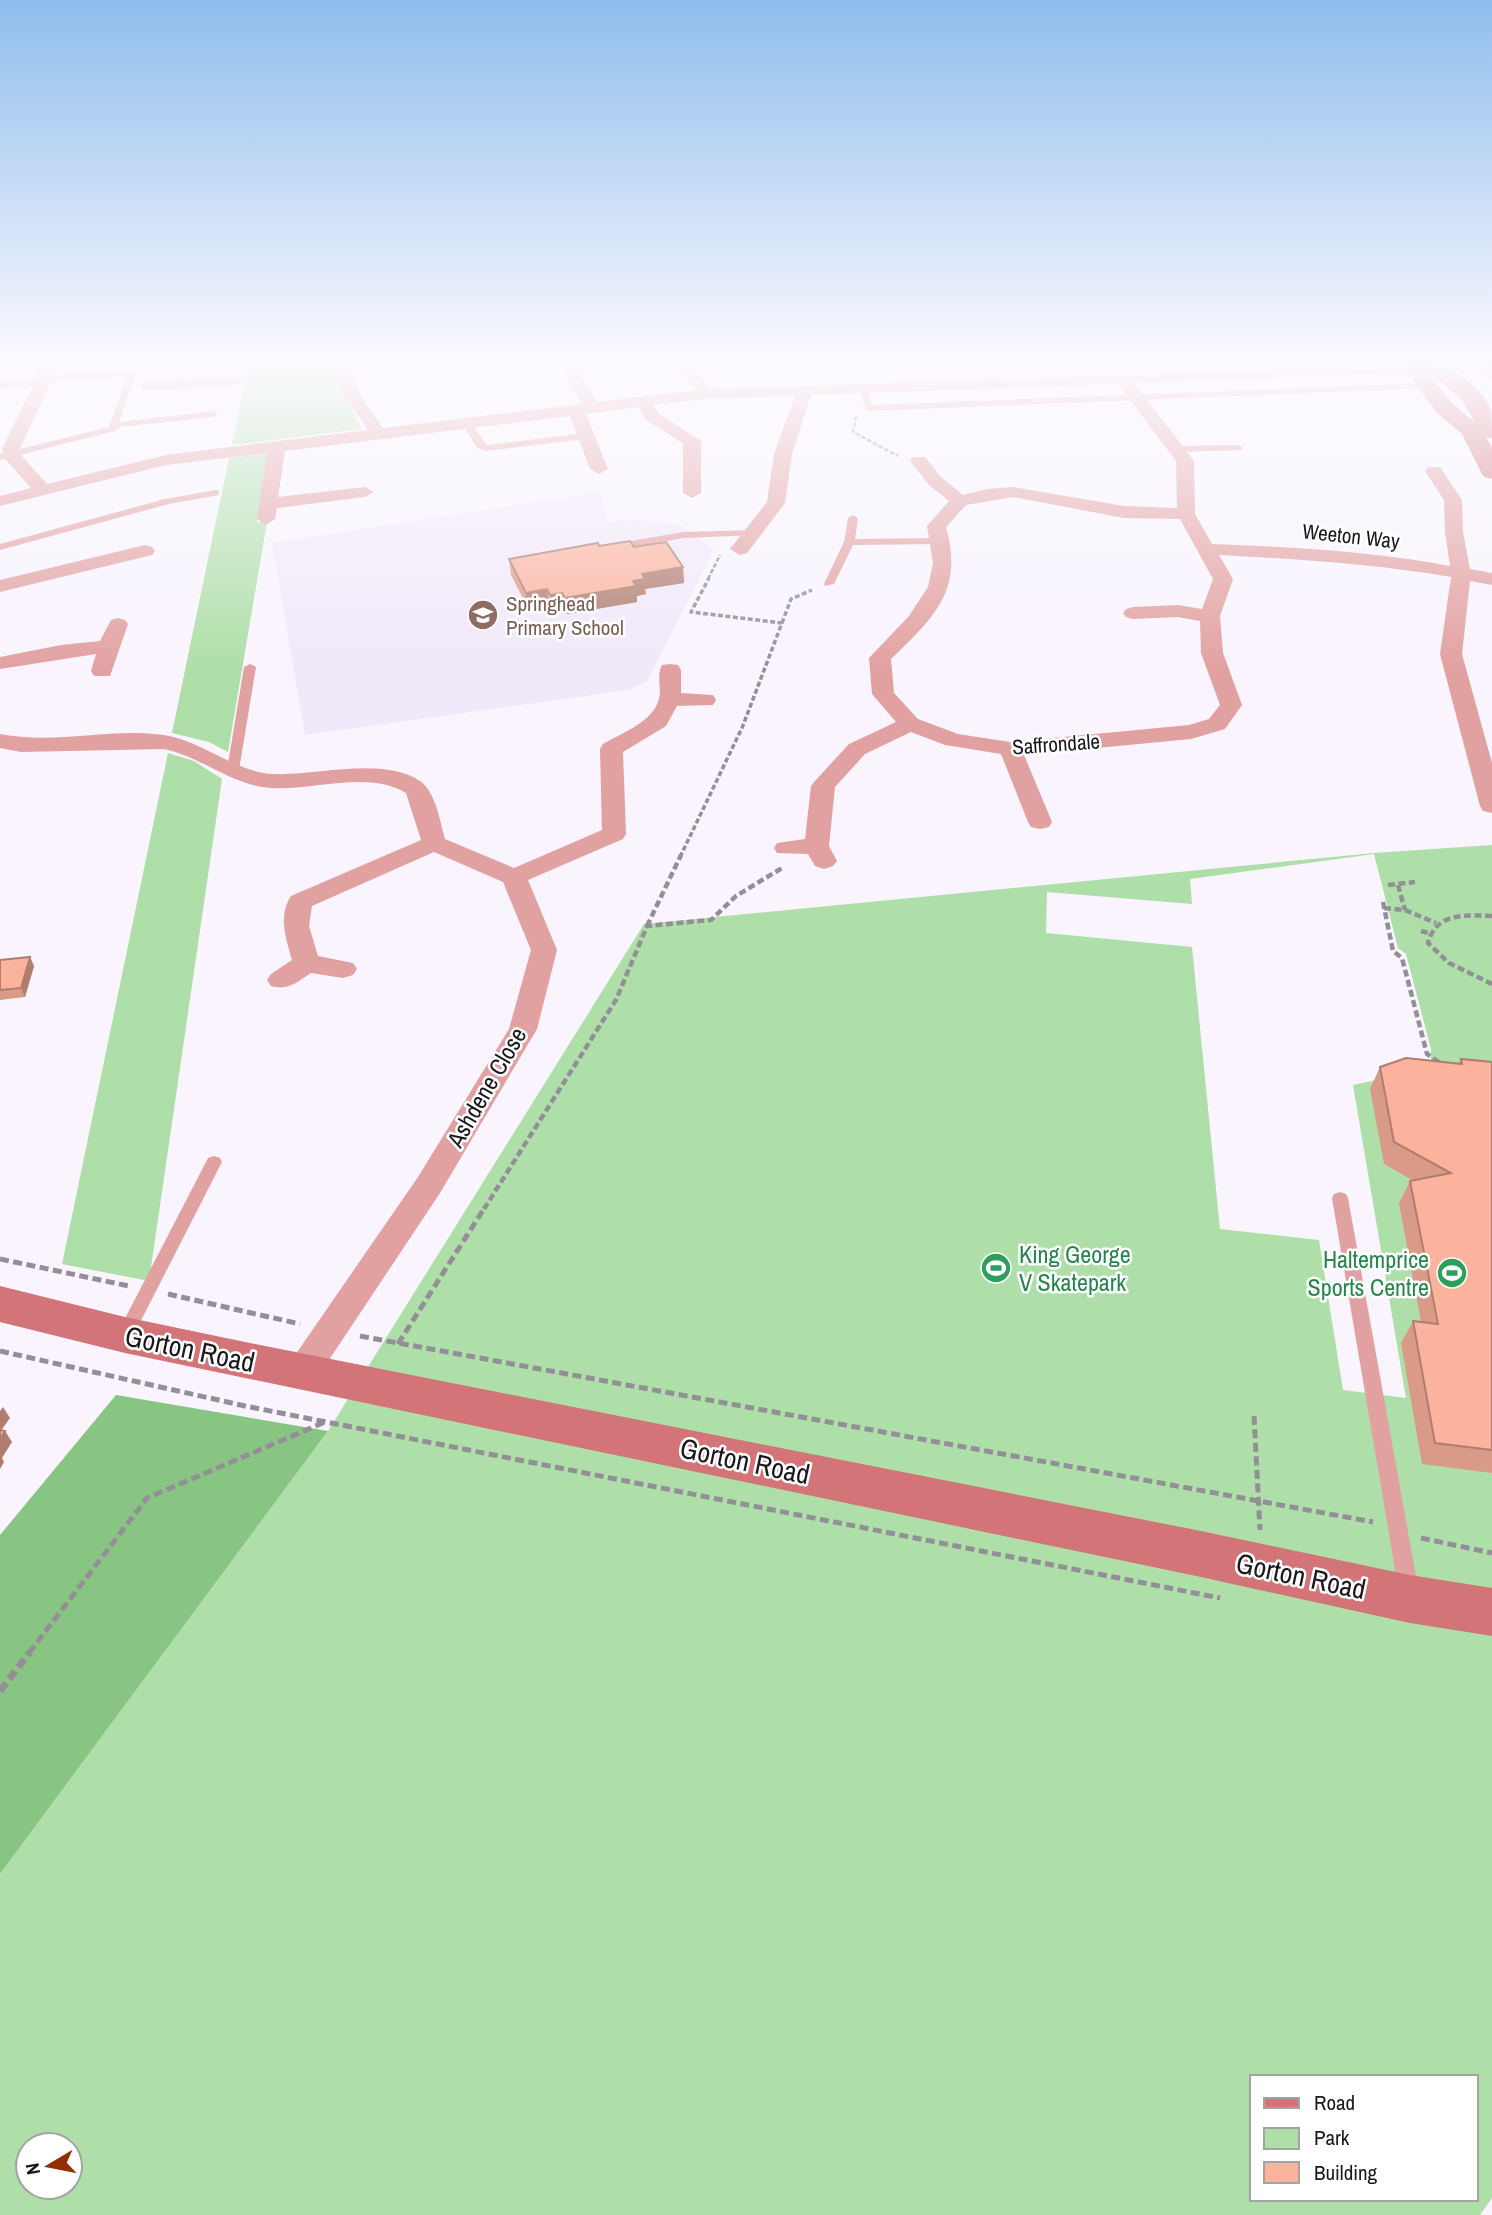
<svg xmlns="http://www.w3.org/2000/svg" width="1492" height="2215" font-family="'Archivo Narrow',sans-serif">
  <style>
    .built { fill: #f1e8f9 }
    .green { fill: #aedfa8; fill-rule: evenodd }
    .forest { fill: #89c582 }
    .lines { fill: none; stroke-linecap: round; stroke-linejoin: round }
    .path-far4 { stroke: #928f96; stroke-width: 2.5; stroke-dasharray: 4.5 2; stroke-linecap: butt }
    .path-far3 { stroke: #928f96; stroke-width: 3.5; stroke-dasharray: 5 2.5; stroke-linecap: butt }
    .path-far2 { stroke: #928f96; stroke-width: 4.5; stroke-dasharray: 7 3.5; stroke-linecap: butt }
    .path-far1 { stroke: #928f96; stroke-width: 5; stroke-dasharray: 9 4.5; stroke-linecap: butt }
    .path { stroke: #928f96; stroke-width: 7; stroke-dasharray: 10 5; stroke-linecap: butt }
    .service { fill: #e2a1a1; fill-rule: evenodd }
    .minor { fill: #e2a1a1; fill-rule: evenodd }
    .secondary { fill: #d37578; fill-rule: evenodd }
    .wall { fill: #d99a88 }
    .shaded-wall { fill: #b07d6f }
    .building { fill: #fcb39e; stroke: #b07d6f; stroke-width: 2 }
    .labels { text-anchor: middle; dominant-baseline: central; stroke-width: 5; stroke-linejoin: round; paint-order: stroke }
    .far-street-label { font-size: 21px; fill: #1a181c; stroke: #fff }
    .far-education-label { font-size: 21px; fill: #785e54; stroke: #fff; text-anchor: start }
    .street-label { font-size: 24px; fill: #1a181c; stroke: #fff }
    .leisure-label { font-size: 24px; fill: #27864d; stroke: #fff; text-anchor: start }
    .near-street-label { font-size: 28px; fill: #1a181c; stroke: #fff }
  </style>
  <rect width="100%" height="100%" fill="#f9f4fe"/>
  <g class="built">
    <path d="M1421,359H1492V434H1486Z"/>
    <path d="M600,492L606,519L610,523L624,519L679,524L714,550L647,681L629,690L305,735L272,543Z"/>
  </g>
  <g class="green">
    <path d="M250,359H327L362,429L232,445Z"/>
    <path d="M269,453L257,522H267L228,752L209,742L172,733L229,458Z"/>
    <path d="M168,753L194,761L222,779L149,1281L62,1264Z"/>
    <path d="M1492,845V2198L1480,2215H0V1874L328,1431L644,924L1374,853ZM1374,854L1398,948L1406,954L1431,1049V1080L1395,1076L1353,1085L1406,1398L1343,1390L1319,1240L1220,1229L1192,947L1046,933L1047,892L1192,904L1190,879ZM1252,2077H1476V2199H1252ZM28,2145H70V2187H28Z"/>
  </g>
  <path class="forest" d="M116,1395L328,1431L0,1874V1535Z"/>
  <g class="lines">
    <g class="path-far4">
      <path d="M856,416L853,432L898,456"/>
      <path d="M708,579L720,555"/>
    </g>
    <g class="path-far3">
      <path d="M782,623L791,599L812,590"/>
      <path d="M680,857L742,728L782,623L691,612L709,578"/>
    </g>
    <g class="path-far2">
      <path d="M1388,885L1415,882"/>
      <path d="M1398,885L1405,910"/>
      <path d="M1383,902L1393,951L1402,958L1427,1054L1443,1065"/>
      <path d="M1384,908L1405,910L1436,923"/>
      <path d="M1492,916C1466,915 1436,912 1428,943L1449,963L1492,984"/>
      <path d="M647,926L681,855"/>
      <path d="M1421,931L1429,933"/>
      <path d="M484,1209L616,1000L647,926L711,920L736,896L782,868"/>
    </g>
    <g class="path-far1">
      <path d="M0,1259L129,1286"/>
      <path d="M168,1294L300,1324"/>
      <path d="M360,1336L1373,1522"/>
      <path d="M398,1344L485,1207"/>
      <path d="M0,1351L245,1406L1220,1598"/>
      <path d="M1254,1416L1260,1530"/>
      <path d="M1421,1538L1492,1553"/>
      <path d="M29,1653L147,1498L325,1422"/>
    </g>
    <path class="path" d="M0,1691L30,1652"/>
    <g class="service">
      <path d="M132,371L136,374L119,422L214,411L218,414L214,417L120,427L115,431L0,460V454L109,427L127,377L59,380L30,387L0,388V382L30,381L59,374Z"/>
      <path d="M1427,383L1430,384V388L869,411L865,408L858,386L865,384L872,405Z"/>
      <path d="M463,421H469L487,445L586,433L591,436L586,439L486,451L477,448L462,423Z"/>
      <path d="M1238,445L1243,448L1241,450L1177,452L1172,449L1177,446Z"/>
      <path d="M216,490L219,491V495L169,504L0,550V544L165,499Z"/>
      <path d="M853,515L858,518L855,539L940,538L945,541L940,544L853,545L834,584L825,586L824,584L844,542L848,518Z"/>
      <path d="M753,530L757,531V535L684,538L613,550L608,547L613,544L684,532Z"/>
      <path d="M250,664L256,667L239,770L233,774L227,770L244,667Z"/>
      <path d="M214,1156L220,1158L222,1162L131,1340L125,1342L119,1340L116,1335L119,1330L206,1162L208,1158Z"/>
      <path d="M1340,1192L1346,1194L1348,1198L1419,1593L1416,1600L1409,1603L1402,1600L1399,1593L1332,1198L1334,1194Z"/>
    </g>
    <g class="minor">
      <path d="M34,359H50L51,381L20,449L21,455L47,484L166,455L368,430L348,401L327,359H343L364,401L383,428L582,404L566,379V359H582V379L597,402L695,390L672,359H688L711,389L1418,365L1420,368L1418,371L1412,373L1134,383L1194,461L1195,514L1212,544C1292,547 1371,551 1450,566L1445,532L1444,500L1425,471L1428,467H1440L1462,500L1463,532L1470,569L1492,573V585L1470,581L1462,654L1492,763V813L1483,811L1480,806L1440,654L1451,577C1374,564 1297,559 1219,555L1233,579L1220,616L1223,653L1242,705L1225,729L1191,739L1024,755L1052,822L1049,827L1040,829L1031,827L1028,822L1001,754L945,745L911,732L865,754L835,787L829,846L837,861L833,866L824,869L815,866L808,854L777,853L774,848L777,843L805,839L811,786L815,781L849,744L896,722L872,694L869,658L909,616L928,587L933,563L927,526L949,501L929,485L910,461L913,457H925L941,477L963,495L987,489L1013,487L1124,506L1177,508L1176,461L1118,384L811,395L792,454L785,503L747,553L740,555L730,549L767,502L774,454L795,396L706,399L653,405L658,413L701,441V493L692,498L683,493V443L646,420L638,407L586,414L608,469L599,474L590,469L570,416L285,451L278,497L365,487L374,492L365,497L277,508L275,519L266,525L257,519L267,453L166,465L0,506V496L31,488L6,460L2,449L35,381ZM1013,497L1124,518L1180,519L1213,579L1202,609L1178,605L1133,607L1126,609L1123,613L1126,617L1133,619L1178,617L1200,621L1201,653L1220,705L1209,719L1189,725L1010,742L958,734L918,719L894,693L891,659C934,617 964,591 946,527L966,505Z"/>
      <path d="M232,377L238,379L240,382L238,385L147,391L139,386L147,381Z"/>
      <path d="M145,545L152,547L155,551L152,555L0,592V580Z"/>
      <path d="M118,618L125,620L128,624L110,676H94L91,671L96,654L0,669V657L61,645L100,641L111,620Z"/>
      <path d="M670,664L678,665L681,670V693L713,695L716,700L713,705L677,706L666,726L623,752L626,834L623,839L528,880L557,950L537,1029L440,1193L315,1381L303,1386L291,1381L286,1371L291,1361L418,1177L509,1029L531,950L503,882L434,852L312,906L309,926L318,956L353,963L357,969L353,975L343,978L311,973C297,982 288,991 271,986L267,980L271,974L292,960C286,939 278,916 291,896L421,840L406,793C367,770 314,791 271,788C231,785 202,757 164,749L21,752L0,748V734C57,745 109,727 164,735C203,741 235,772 273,774C316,776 382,756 420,781C436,792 440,822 445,839L514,868L602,830L600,749L603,744C622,733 653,722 659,699C662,688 656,676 662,665Z"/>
    </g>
    <g class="secondary">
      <path d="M1422,359C1449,366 1480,383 1491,410C1492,418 1492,429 1492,438L1486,437L1492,447V479L1484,477L1481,472L1462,434L1436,412L1411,377L1412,375L1402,367L1405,363ZM1434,376L1463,401L1475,423L1452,403L1431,377Z"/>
      <path d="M0,1286L125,1317L265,1346L1201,1531L1410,1575L1492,1588V1636L1410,1623L1201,1577L125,1353L0,1322Z"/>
    </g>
  </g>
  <g class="wall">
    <path d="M1468,359H1492V383Z"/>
    <path d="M599,546L634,547L683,567L684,583L645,589L646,594L637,596V602L567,614L564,608L552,610L548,605L528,608L511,575L509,559Z"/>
    <path d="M0,960L34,966L25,997L0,1000Z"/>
    <path d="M1461,1059L1492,1062V1473L1422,1464L1401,1343L1413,1321L1421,1322L1399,1203L1410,1181L1412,1180L1384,1164L1370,1089L1380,1067L1458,1064Z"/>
  </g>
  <g class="shaded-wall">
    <path d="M683,567L684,583L645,589L646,594L637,596V602L567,614L565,598L633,581L642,574Z"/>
    <path d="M547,589L548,605L528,608L526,593Z"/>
    <path d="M562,593L564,608L552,610L550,595Z"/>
    <path d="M30,957L34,966L25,997L21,988Z"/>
    <path d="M3,1407L10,1418L0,1432V1411Z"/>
    <path d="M5,1431L12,1442L2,1458L4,1462L0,1469V1439Z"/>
  </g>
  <g class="building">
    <path d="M1484,359H1492V366Z"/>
    <path d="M630,541L634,547L666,542L683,567L642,574L645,579L633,581L636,586L565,598L562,593L550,595L547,589L526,593L509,559L598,543L599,546Z"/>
    <path d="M30,957L21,988L0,990V960Z"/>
    <path d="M1406,1058L1462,1064L1461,1059L1492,1062V1450L1435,1443L1413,1321L1438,1324L1410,1181L1451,1173L1394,1142L1380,1067Z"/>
    <path d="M0,1430L5,1431L0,1439Z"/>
  </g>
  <linearGradient id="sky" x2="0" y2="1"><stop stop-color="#8fbded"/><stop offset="0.54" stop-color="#fcfaff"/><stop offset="1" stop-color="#fcfaff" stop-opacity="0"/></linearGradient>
  <rect width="1492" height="669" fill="url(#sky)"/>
  <defs>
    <g id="school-disc" transform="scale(1.575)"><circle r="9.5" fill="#8d6e63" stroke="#fff"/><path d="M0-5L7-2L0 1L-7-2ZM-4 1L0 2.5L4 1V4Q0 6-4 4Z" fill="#fff"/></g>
    <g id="stadium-disc" transform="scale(1.575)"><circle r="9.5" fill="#2e9e5b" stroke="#fff"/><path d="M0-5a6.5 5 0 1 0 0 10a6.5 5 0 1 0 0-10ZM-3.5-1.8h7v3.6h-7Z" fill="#fff"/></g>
  </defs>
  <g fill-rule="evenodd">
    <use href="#school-disc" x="483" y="615"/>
    <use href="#stadium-disc" x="996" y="1268"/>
    <use href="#stadium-disc" x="1452" y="1273"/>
  </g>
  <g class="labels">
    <g class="far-street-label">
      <text transform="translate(1351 536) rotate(6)">Weeton Way</text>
      <text transform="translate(1056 744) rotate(-4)">Saffrondale</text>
    </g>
    <g class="far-education-label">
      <text x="506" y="603">Springhead<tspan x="506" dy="24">Primary School</tspan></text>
    </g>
    <g class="street-label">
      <text transform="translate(486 1087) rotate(-60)">Ashdene Close</text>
    </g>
    <g class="leisure-label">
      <text x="1019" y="1254">King George<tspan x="1019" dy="28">V Skatepark</tspan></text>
      <text x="1429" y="1259" text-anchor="end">Haltemprice<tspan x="1429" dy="28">Sports Centre</tspan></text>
    </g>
    <g class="near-street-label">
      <text transform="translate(190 1349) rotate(12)">Gorton Road</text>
      <text transform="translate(745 1461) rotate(12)">Gorton Road</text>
      <text transform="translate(1301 1576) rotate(12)">Gorton Road</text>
    </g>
  </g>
  <rect x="1250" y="2075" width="228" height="126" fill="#ffffff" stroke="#a3a3a4" stroke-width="2"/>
  <rect x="1264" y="2098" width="35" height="10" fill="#d37578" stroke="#a3a3a4" stroke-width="2"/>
  <text x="1314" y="2110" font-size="21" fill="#1a181c">Road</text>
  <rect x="1264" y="2128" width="35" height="21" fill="#aedfa8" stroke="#a3a3a4" stroke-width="2"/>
  <text x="1314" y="2145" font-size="21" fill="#1a181c">Park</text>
  <rect x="1264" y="2162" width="35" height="21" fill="#fcb39e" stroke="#a3a3a4" stroke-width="2"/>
  <text x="1314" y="2180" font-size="21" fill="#1a181c">Building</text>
  <g transform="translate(49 2166) rotate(260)"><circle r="33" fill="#ffffff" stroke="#a3a3a4" stroke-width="2"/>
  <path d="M0-5L12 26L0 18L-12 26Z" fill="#932e00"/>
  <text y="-10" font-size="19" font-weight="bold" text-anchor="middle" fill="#1a181c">N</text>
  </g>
</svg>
